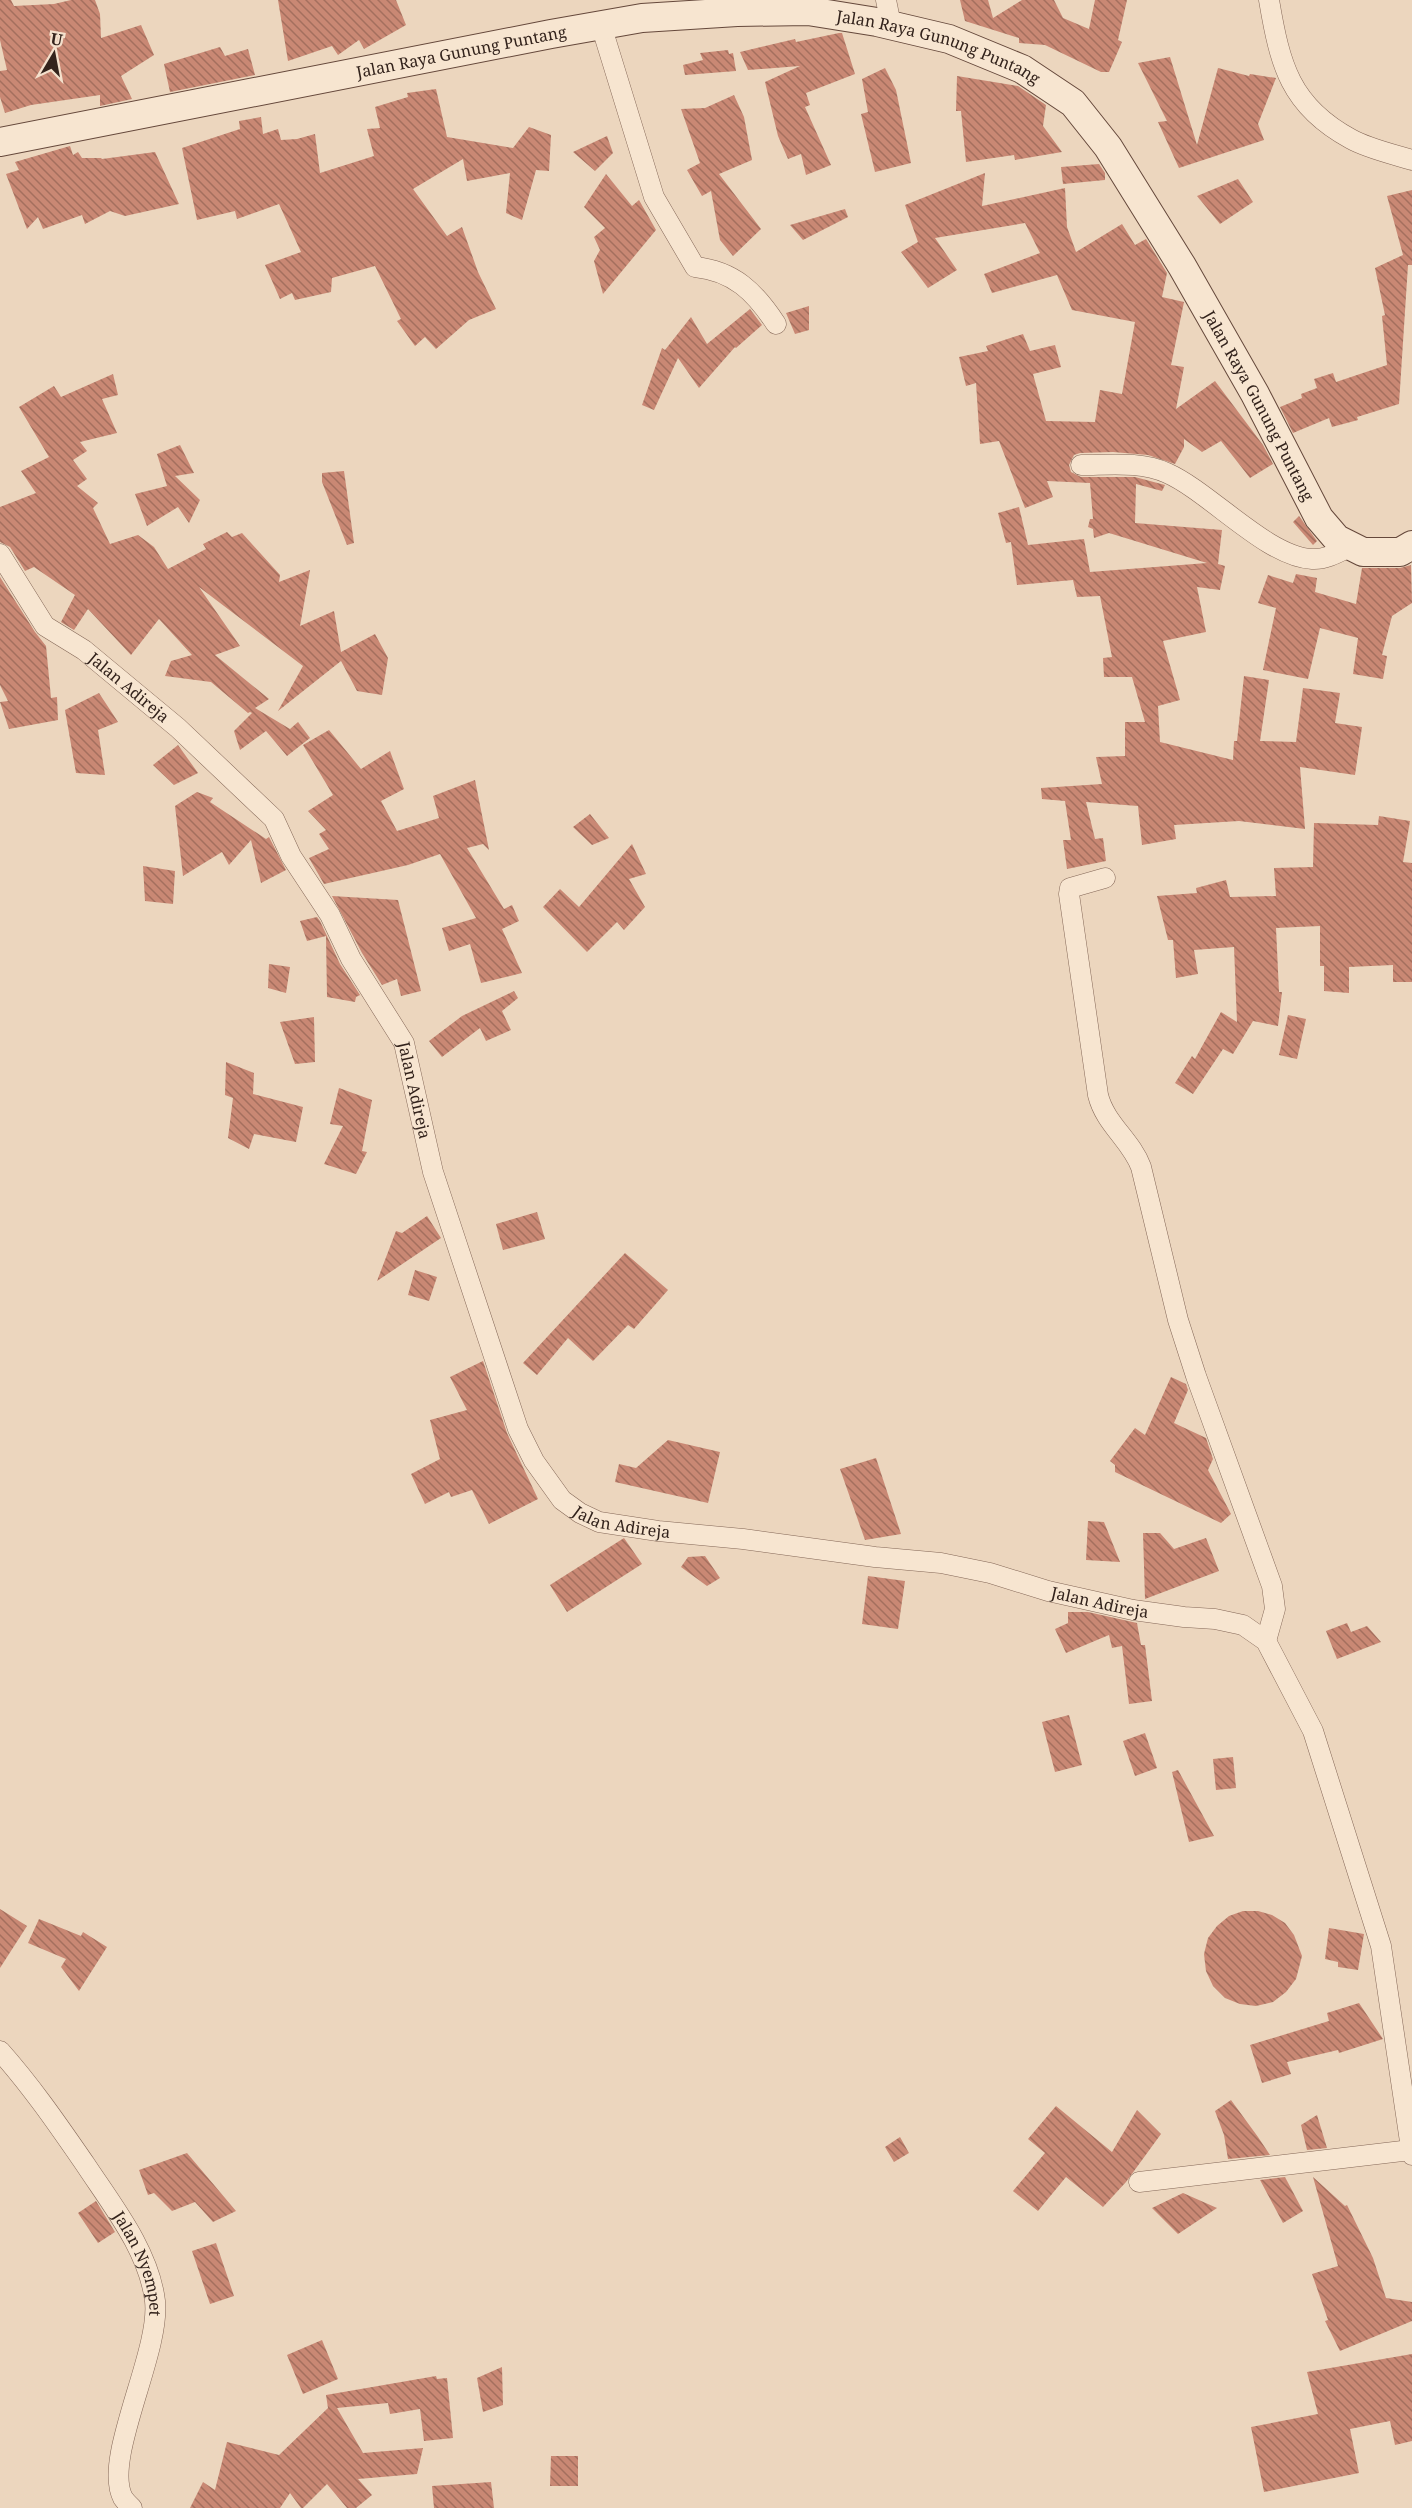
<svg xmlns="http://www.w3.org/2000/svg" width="1412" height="2508" font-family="'Noto Serif',serif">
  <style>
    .building { fill: url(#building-back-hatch) }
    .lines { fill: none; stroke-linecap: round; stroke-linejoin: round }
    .street-casing { stroke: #846757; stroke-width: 21 }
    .secondary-casing { stroke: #65483b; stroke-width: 30 }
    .street { stroke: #f7e5d0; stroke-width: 20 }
    .secondary { stroke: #f7e5d0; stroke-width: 28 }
    .labels { text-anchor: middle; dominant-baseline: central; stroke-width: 5; stroke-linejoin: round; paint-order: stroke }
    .street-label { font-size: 16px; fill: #33231c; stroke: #f4e1cd }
  </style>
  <defs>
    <pattern id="building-back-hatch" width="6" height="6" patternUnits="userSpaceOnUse" patternTransform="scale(1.5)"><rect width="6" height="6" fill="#c98874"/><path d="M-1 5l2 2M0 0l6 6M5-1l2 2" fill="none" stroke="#a46f5e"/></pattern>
  </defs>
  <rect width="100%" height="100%" fill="#ecd6be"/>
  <g class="building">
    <path d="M0,0H11L14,6L54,4L71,0H95L100,14L101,38L141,25L154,55L121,76L132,99L100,106V95L31,105L5,113L0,97V71L7,70L0,40Z"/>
    <path d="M278,0H396L406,25L364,49L359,40L338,55L332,46L288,61Z"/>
    <path d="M960,0H988L993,18L1022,0H1054L1063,18L1089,29L1095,0H1127L1118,40L1122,42L1109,72H1101L1045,45L1019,43V38L965,21Z"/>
    <path d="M839,33H842L855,74L806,93L810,105L805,107L831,165L806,175L801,154L788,159L778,136L765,82L800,66L748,70L740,52L795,39L796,42Z"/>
    <path d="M220,47L225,56L248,49L255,75L170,92L164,64Z"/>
    <path d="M728,50L729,54L733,53L736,71L685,75L683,65L703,60L700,53Z"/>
    <path d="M1170,57L1197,145L1218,68L1249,76L1250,74L1276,78L1258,124L1264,140L1179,168L1158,122L1167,121L1138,63Z"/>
    <path d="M885,68L896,90L911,163L875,172L861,114L868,112L862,79Z"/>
    <path d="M957,76L1018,86L1046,105L1043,126L1062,152L1015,160L1014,155L966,162L961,111H956Z"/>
    <path d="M436,89L447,137L513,148L529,127L551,135L549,171L536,170L522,220L506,213L510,173L467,181L463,159L413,189L447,236L462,227L478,272L496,309L469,320L436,349L425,337L415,346L397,321L401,319L375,266L332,278L331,292L295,300L292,293L280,299L265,265L301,252L279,204L237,219L235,211L197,220L182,148L240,129L239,121L261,117L263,134L278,129L281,140L297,139L315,134L320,173L374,156L367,129L380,128L375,107L408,97L407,93Z"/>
    <path d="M734,95L744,117L752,160L719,174L761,229L733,256L720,240L711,191L702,196L687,170L700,163L681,109L705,108Z"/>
    <path d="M607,136L613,153L595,171L573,152Z"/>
    <path d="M70,146L73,155L78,152L82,158H101L102,159L155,152L179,204L125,216L110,211L85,224L82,215L43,229L38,217L27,229L6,174L19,170L15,162Z"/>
    <path d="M1099,164L1105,173V180L1063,184L1061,167Z"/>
    <path d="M985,173L982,206L1065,188L1067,227L1076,252L1122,224L1135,245L1146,239L1167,273L1162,297L1184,302L1171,365L1184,367L1176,409L1215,381L1263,445L1273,464L1250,478L1221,441L1202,452L1184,439V447L1175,464L1148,455L1113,452L1080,453L1074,455L1069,465L1071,472L1081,477H1135L1165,485L1162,491L1136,484L1135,523L1222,530L1218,564L1225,566L1220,590L1197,587L1206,632L1163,641L1180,700L1158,706L1160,742L1233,760L1234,741H1237L1244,676L1269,680L1260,741L1296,742L1303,688L1340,693L1335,723L1362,727L1355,775L1300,767L1305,829L1239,821L1174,825L1176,839L1142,845L1138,806L1086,802L1095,839L1103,838L1106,861L1067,869L1063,840H1071L1065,801L1042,799L1041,788L1102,784L1096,757L1125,756V722H1145L1132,677H1104L1103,658L1112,657L1100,596L1077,597L1073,580L1017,585L1011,542L1006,543L998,513L1019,507L1028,545L1084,539L1090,572L1207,563L1109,533L1094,538L1093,529L1088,527L1090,519H1093L1090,483L1047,481L1053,497L1025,508L999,441L980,444L976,383L966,386L959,357L988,351L986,346L1023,334L1030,351L1055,345L1061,367L1033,374L1046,421L1095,422L1100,390L1122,394L1135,322L1072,310L1057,275L992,293L984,274L1040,253L1025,223L935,238L957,270L928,288L901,252L918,242L905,205Z"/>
    <path d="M606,174L632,206L639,200L656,230L603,294L594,261L600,250L594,237L605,228L584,207Z"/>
    <path d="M1238,179L1253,202L1220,224L1197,196Z"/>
    <path d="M1412,190V265H1408L1399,404L1357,417L1358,420L1332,427L1329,418L1293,433L1280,407L1302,398L1301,394L1317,388L1314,379L1333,373L1336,382L1387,365L1382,316L1385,315L1375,268L1403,255L1387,196Z"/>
    <path d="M845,209L848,217L803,240L790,225Z"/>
    <path d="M809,306V330L795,334L786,313Z"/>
    <path d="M750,309L762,325L736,348L735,347L699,388L678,358L654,410L642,405L662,348L665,350L691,317L707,344Z"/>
    <path d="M113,374L118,395L102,399L117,433L80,442L87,451L73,460L87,479L77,486L98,503L93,508L110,544L138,535L154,547L168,569L206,549L203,544L227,532L232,537L242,533L280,575L279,582L310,570L300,626L334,611L341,652L375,634L388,658L382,695L357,691L341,661L278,711L303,666L199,587L240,646L215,655L269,699L255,708L290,729L298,722L310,738L287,756L266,731L240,750L234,731L252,713L250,712L248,713L211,682L165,676L171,661L192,655L159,619L131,655L88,609L74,630L61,622L75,595L34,567L25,571L10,547L0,542V507L36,493L21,471L49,457L19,407L54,386L61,397Z"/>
    <path d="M180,445L194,473L175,476L200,500L189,523L178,507L147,526L135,494L167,486L157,454Z"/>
    <path d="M344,471L354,543L347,545L322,482V473Z"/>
    <path d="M1299,516L1317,541L1313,545L1293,522Z"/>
    <path d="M1411,565L1412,603L1392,616L1382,655L1387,656L1383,679L1353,674L1358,638L1320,628L1308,679L1263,670L1276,608L1258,603L1268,575L1293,583L1296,574L1317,578L1315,592L1356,604L1362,568H1400Z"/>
    <path d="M0,577L35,632L46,646L51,698L57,697L58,720L9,729L0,702L8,701L0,685Z"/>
    <path d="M99,693L118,722L98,730L105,775L76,773L65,710Z"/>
    <path d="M329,730L361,769L390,751L404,789L381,801L397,831L439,818L433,796L475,780L489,850L483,844L467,848L504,909L512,905L519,921L502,929L522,973L481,983L470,944L449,951L442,928L476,918L440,854L408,865L324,884L309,858L329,849L319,834L326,830L308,811L333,795L303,745Z"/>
    <path d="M178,745L198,773L174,785L153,765Z"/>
    <path d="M197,792L213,798L210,802L266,839L269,837L286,870L261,883L251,840L229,865L222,852L183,876L175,806Z"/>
    <path d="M590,814L609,838L592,845L573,827Z"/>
    <path d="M1379,816L1410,821L1403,862L1412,863V982H1393V965L1349,967V993L1324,991V966H1320V926L1276,928L1279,992H1282L1278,1026L1253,1021L1233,1054L1223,1049L1193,1094L1175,1083L1192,1056L1195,1059L1221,1012L1237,1022L1234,947L1194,950L1198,974L1176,978L1173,940H1168L1157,896L1197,893L1196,888L1226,880L1230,897L1276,896L1274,868L1313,867L1314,823L1378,825Z"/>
    <path d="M632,844L646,874L629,879L645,907L624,930L617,922L587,952L543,907L560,889L579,907Z"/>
    <path d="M143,866L175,871L173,904L145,901Z"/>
    <path d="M332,896L398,900L421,991L401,996L397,979L382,985L362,953Z"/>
    <path d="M317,917L320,921L340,964L360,995L356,997L355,1002L327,997L326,936L307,941L300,921Z"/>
    <path d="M269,964L290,967L286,993L268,988Z"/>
    <path d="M514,991L518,998L502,1011L511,1030L486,1041L480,1028L442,1057L429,1041L462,1016Z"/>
    <path d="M1288,1015L1306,1019L1297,1059L1279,1055Z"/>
    <path d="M314,1017L315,1062L295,1064L280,1022Z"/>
    <path d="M226,1062L254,1073L253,1094L303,1107L296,1142L254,1134L249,1149L228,1138L233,1098L225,1095Z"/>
    <path d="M339,1088L372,1100L362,1151L367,1152L356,1174L324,1164L343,1126L330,1124Z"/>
    <path d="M537,1212L545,1239L503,1250L496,1224Z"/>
    <path d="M427,1216L441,1238L377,1281L396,1231L402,1233Z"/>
    <path d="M625,1253L668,1290L634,1329L628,1325L593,1361L568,1338L537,1375L523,1363Z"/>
    <path d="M415,1270L437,1277L429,1301L408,1295Z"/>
    <path d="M483,1361L507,1433L538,1499L489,1524L472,1490L451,1497L449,1492L425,1504L411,1474L440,1459L430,1420L467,1410L450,1377Z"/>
    <path d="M1171,1377L1186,1384L1188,1390L1174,1423L1206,1438L1213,1459L1208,1470L1231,1514L1221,1523L1115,1472V1465L1110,1461L1135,1428L1145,1435Z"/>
    <path d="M668,1440L720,1452L708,1503L615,1482L619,1464L636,1468Z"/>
    <path d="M876,1458L901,1534L865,1540L840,1469Z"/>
    <path d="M1088,1521L1104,1522L1120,1562L1086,1560Z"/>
    <path d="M1143,1533H1160L1174,1549L1206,1538L1219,1571L1145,1599Z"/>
    <path d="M624,1538L642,1564L567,1612L550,1585Z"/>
    <path d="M705,1556L720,1578L707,1586L681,1567L688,1557Z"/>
    <path d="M868,1576L905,1581L898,1629L862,1624Z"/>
    <path d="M1068,1612H1088L1137,1623L1141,1645H1145L1152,1701L1129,1704L1122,1646L1112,1648L1109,1635L1066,1653L1055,1629L1068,1623Z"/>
    <path d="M1347,1623L1351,1632L1367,1626L1381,1642L1337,1659L1326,1631Z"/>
    <path d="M1069,1715L1082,1765L1055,1772L1042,1722Z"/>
    <path d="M1145,1733L1157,1768L1135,1776L1123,1741Z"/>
    <path d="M1233,1757L1236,1788L1216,1790L1213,1759Z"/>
    <path d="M1178,1770L1214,1836L1189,1842L1172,1772Z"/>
    <path d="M0,1909L27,1926L0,1968Z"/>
    <path d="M1243,1911H1258L1272,1915L1285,1923L1294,1935L1302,1956L1296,1979L1286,1992L1273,2002L1256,2006L1240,2004L1225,1998L1213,1986L1206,1971L1204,1954L1208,1938L1217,1926L1229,1916Z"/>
    <path d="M39,1919L81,1936L83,1932L107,1947L79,1991L61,1967L66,1959L28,1943Z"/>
    <path d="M1329,1928L1364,1934L1358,1970L1338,1967V1962L1325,1959Z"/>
    <path d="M1359,2003L1383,2039L1339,2053L1338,2050L1287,2062L1291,2074L1262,2083L1250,2045L1329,2021L1327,2013Z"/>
    <path d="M1231,2100L1258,2137L1270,2155L1228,2159L1224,2135L1215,2111Z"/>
    <path d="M1056,2106L1112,2152L1137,2110L1161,2134L1126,2182L1103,2207L1066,2177L1038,2211L1013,2191L1045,2153L1028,2139Z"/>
    <path d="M1317,2115L1327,2148L1307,2150L1301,2125Z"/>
    <path d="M900,2137L909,2153L894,2162L885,2147Z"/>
    <path d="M187,2153L236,2211L213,2222L195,2202L172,2211L154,2193L148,2195L139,2170Z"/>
    <path d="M1285,2177L1303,2211L1283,2223L1260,2180Z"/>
    <path d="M1313,2177L1345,2206L1347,2205L1373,2258L1386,2298L1412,2302V2321L1340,2351L1325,2321L1328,2320L1312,2274L1338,2266Z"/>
    <path d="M1183,2193L1217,2208L1178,2234L1152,2208Z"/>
    <path d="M96,2201L115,2232L98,2243L78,2213Z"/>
    <path d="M216,2243L234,2296L210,2304L192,2251Z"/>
    <path d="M322,2340L338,2379L303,2394L287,2355Z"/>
    <path d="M1412,2354V2441L1395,2445L1390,2421L1350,2429L1359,2473L1264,2492L1251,2427L1318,2414L1307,2372Z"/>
    <path d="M502,2367L503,2405L483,2412L477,2378Z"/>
    <path d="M436,2376L437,2379L447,2378L453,2438L424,2441L420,2409L390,2414L388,2403L337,2408L363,2453L423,2448L417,2474L358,2479L372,2495L356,2508H347L327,2484L303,2508H301L290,2493L280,2508H190L203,2482L215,2490L227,2442L279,2455L328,2408L326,2395Z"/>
    <path d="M551,2456H578V2486H550Z"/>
    <path d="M491,2482L494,2508H434L432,2486Z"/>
  </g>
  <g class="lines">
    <g class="street-casing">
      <g id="street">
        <path d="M886,0L891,25"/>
        <path d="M1269,0C1280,65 1290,106 1351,139C1369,149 1393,154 1412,160"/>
        <path d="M601,25L654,197L695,267C734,271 755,292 776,324"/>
        <path d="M1081,465C1109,465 1141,461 1167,473C1210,492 1267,557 1312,559C1326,560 1339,552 1351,546"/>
        <path id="s1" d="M0,554L45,626L84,650L178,728L274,819L291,856L330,915L351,959L404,1043L433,1172L518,1429L534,1461L562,1500L580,1513L599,1522L658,1531L743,1539L875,1557L941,1563L990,1573L1048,1591L1133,1610L1184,1617L1215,1619L1243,1625L1266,1641L1313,1731L1381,1946L1412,2155"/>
        <path d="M1105,878L1070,888L1069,894L1098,1095C1105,1124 1131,1140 1141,1167L1178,1320L1196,1376L1272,1586L1275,1609L1266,1641"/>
        <path id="s2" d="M0,2051C32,2087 58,2125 85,2164C112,2205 149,2251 155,2301C161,2352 102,2459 123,2498C125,2501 129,2505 132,2508"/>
        <path d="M1139,2182L1411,2150"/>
      </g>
    </g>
    <g class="secondary-casing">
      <g id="secondary">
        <path id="s3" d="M0,142L551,34L642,18L737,12L808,11L877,22L949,39L1022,69L1073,103L1108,147L1182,266L1255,394L1319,518L1337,539L1363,552H1400L1412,545"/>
      </g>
    </g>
    <use href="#street" class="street"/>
    <use href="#secondary" class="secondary"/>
  </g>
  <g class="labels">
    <g class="street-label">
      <text stroke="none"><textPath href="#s3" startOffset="956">Jalan Raya Gunung Puntang</textPath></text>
      <text stroke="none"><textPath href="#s3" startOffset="470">Jalan Raya Gunung Puntang</textPath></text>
      <text stroke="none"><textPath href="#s3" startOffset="1460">Jalan Raya Gunung Puntang</textPath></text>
      <text stroke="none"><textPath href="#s1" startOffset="189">Jalan Adireja</textPath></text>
      <text stroke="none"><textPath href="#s1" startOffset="693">Jalan Adireja</textPath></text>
      <text stroke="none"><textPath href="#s1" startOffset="1197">Jalan Adireja</textPath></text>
      <text stroke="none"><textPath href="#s1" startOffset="1683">Jalan Adireja</textPath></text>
      <text stroke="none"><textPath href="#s2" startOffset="256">Jalan Nyempet</textPath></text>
    </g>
  </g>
  <g transform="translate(54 54) rotate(10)" stroke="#f4e1cd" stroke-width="4.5" paint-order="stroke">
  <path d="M0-4.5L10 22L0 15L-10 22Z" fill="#33231c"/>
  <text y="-9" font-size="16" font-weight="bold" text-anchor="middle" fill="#33231c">U</text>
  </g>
</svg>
